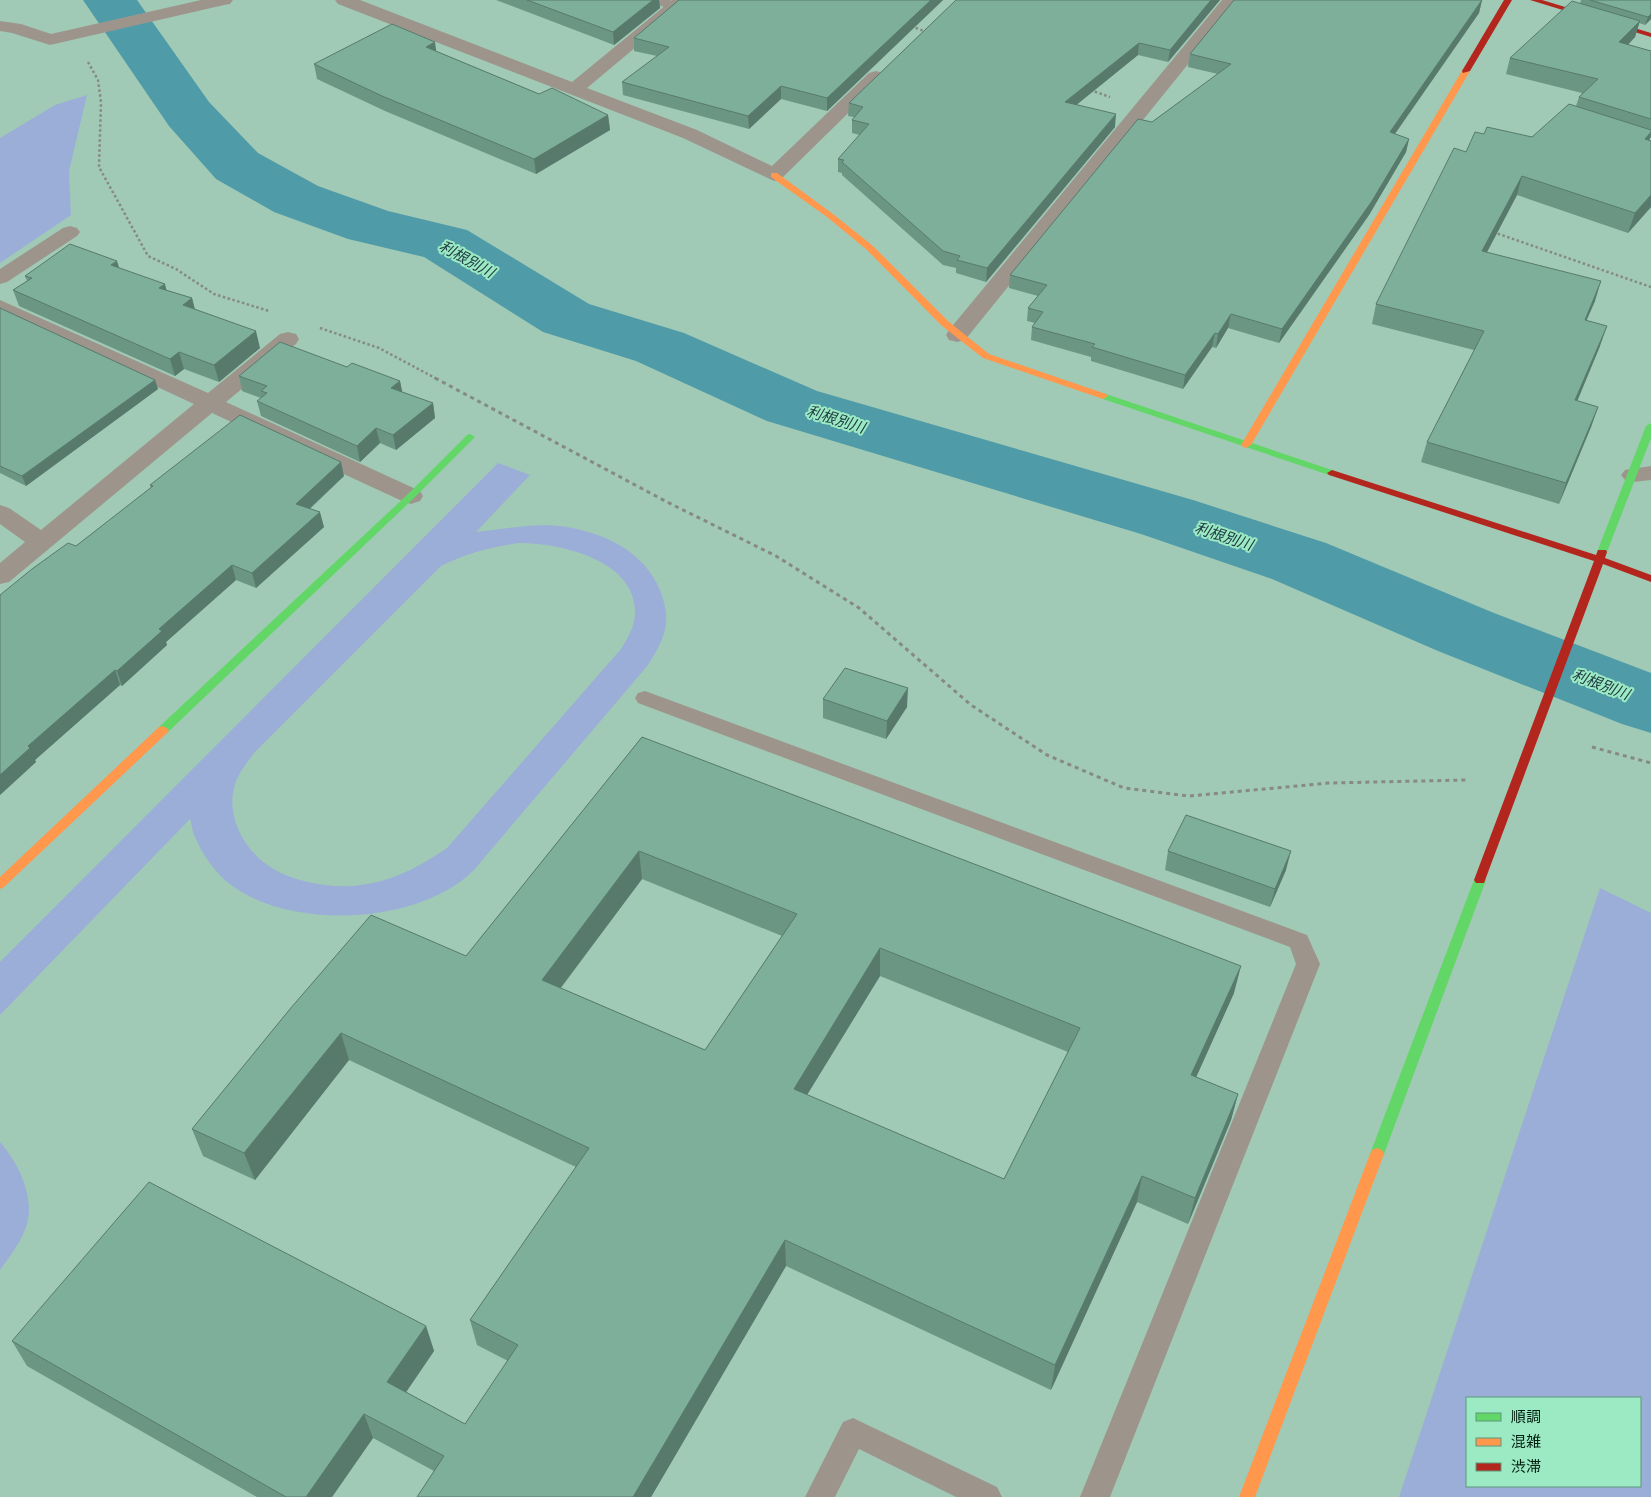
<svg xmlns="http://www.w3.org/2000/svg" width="1651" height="1497" font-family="'Libre Baskerville','Noto Sans JP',serif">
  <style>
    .green { fill: #9baed8; fill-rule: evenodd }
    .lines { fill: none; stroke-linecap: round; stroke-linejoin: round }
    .river { fill: #509ba8; fill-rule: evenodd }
    .path-far1 { stroke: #868a81; stroke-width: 2.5; stroke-dasharray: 2.5 2.5; stroke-linecap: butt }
    .path { stroke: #868a81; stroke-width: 3; stroke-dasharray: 4 4; stroke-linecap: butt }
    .lane { fill: #9d958c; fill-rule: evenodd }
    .street { fill: #9d958c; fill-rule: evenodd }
    .fast { fill: #63d668; fill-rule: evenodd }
    .slow { fill: #ff974d; fill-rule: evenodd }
    .jam { fill: #b3261e; fill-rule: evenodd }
    .wall { fill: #6c9684; fill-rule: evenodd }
    .shaded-wall { fill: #587a6c }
    .building { fill: #7daf9a; stroke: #587a6c; fill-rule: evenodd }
    .labels { text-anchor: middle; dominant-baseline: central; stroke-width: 4; stroke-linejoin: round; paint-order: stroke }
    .water-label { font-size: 15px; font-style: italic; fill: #203b44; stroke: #9beac3 }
  </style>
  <rect width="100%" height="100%" fill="#a0cab5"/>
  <g class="green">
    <path d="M87,95L69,171L71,215L0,263V138L55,105Z"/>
    <path d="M498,463L530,475L476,532C506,529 537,522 567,527C607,534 644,552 660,590C664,601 667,611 666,624C664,639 656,652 648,665L473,871C419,924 292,931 231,885C216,874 202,854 195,837C192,831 192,824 190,819L0,1015V962ZM519,543C559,543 633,559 635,610C636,624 628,638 621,649L447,848C421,866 393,881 361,885C334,889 296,883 272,868C244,851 225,816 235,784C239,772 248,761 255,752L441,566C466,553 491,547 519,543Z"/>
    <path d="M1600,888L1651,913V1497H1399ZM1467,1398H1640V1486H1467Z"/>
    <path d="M0,1142C18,1162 35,1197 27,1224C22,1241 10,1256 0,1270Z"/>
  </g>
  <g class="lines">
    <path class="river" d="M83,0H137L209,102L258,153L318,186L388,211L467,230L589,304L684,333L817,391L1193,500L1326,543L1494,613L1651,673V733L1622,724L1438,651L1272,579L1141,534L767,421L636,361L543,332L424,257L348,239L274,212L216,179L169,126Z"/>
    <g class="path-far1">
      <path d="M911,26L926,32"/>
      <path d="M88,62L98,80L101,102L99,167L148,256L176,269L214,294L269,311"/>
      <path d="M1090,90L1110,97"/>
      <path d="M1493,232L1651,287"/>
      <path d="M320,328L379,348L437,379"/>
    </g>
    <g class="path">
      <path d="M435,378L667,502L776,556L859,608L971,705L1047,755L1124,788L1189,796L1329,783L1466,780"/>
      <path d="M1592,747L1651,763"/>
    </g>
    <g class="lane">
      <path d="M651,0H670L682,7L675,11L653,3Z"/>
      <path d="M645,691L1307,935L1320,964L1110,1497H1080L1296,964L1290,947L638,703L635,698L638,693Z"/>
      <path d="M853,1418L997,1487L1002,1497H956L859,1449L835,1497H805L843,1422Z"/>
    </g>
    <g class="street">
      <path d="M201,0H233L230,4L224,5L50,45L12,33L0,31V21L21,24L51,34Z"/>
      <path d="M335,0H360L572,82L672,0H692L587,88L697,130L772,166L869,73L876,71L883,73L885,77L781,179L774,181L683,138L338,4Z"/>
      <path d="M1222,0H1240L965,340L957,342L949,340L946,335L949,330Z"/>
      <path d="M70,226L77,228L80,232L77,236L7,282L0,284V269L63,228Z"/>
      <path d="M0,300L208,393L280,334L288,332L296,334L299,339L296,344L226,402L420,491L423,496L420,501L411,504L402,501L212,413L9,582L0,584V563L25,542L0,524V505L9,508L41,530L194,404L0,314Z"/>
      <path d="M1651,466V480L1633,482L1625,480L1621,475L1625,470Z"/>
    </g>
    <g class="fast">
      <path d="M1103,393L1335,471L1337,473L1332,476L1329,475L1100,398V394Z"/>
      <path d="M1651,423V438L1607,552L1602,555L1598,554L1597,552L1646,426Z"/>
      <path d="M470,434L475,437L414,498L167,733H159L157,730L159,727L408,494L467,435Z"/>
      <path d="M1480,875L1484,877L1486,880L1384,1154L1382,1158L1377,1160L1372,1158L1370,1154L1474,880L1476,877Z"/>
    </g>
    <g class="slow">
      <path d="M1463,69L1470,71L1251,445L1246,448L1243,447L1241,445Z"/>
      <path d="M771,173H777L833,214L873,246L948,321L989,354L1106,394L1108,396L1103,399L1100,398L983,358L941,325L867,250L827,217L771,177Z"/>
      <path d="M163,726L169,730L167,733L4,887L0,889V877L159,727Z"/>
      <path d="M1377,1148L1382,1150L1384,1154L1255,1497H1239L1370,1154L1372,1150Z"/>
    </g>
    <g class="jam">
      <path d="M1504,0H1512L1470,71L1463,73L1462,71Z"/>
      <path d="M1530,0H1542L1651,33V37Z"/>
      <path d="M1332,470L1596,555L1598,550H1606L1607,552L1605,558L1651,575V582L1603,564L1484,883H1476L1474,880L1594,561L1329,475L1327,473Z"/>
    </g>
  </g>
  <g class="wall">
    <path d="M496,0H659L660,8L614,45Z"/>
    <path d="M679,0H943L827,111L781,99L749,129L623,95L622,82L657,56L634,51V38Z"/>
    <path d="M956,0H1220L1168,62L1138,55L1077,104L1115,127L986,282L956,273V268L943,265L842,175V173L838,172V159L860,135L852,133V120L854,117L848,116L849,103Z"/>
    <path d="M1482,0L1479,13L1395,134L1409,139L1406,152L1369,215L1279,343L1228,328L1216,348L1212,347L1183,389L1091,361V357L1031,340L1032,327L1035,323L1027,321L1028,308L1038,296L1009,288L1010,275L1152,122L1218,74L1188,67L1190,54Z"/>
    <path d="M1581,0H1651V19L1645,25L1639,23L1635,37L1628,45L1651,51V138H1650L1649,140L1651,207L1628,233L1517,195L1487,252L1595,301L1586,321L1600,346L1577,401L1598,407L1591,427L1559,504L1421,462L1427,442L1474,350L1372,324L1376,304L1466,152L1484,134L1532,137L1576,106L1579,97L1582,93L1506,74L1510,58L1580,4Z"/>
    <path d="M436,51L539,94L608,115L610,130L536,174L385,111L317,79L314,64Z"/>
    <path d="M119,268L166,290L192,298L195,309L260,348L219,382L184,369L175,376L19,306L13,290L27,281L25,276Z"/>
    <path d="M0,308L155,380L158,389L26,486L0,473Z"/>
    <path d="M347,367L400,381L402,392L433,403L435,418L396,450L380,443L360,462L261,416L257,401L261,398L242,391L239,376Z"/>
    <path d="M344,476L310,509L324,527L256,588L236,580L166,642L167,645L122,686L120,685L35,760L36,762L0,795L76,546L151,488L150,485Z"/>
    <path d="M823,699L907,707L886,739L823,718Z"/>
    <path d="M642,737L1234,993L1196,1077L1238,1094L1231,1120L1188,1224L1137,1202L1051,1390L786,1266L651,1497H417L434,1471L373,1438L332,1497H257L27,1366L12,1341L426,1326L434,1351L406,1392L465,1424L508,1361L477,1345L470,1320L576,1167L349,1060L255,1180L203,1156L192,1129L290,1009L466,956ZM642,879L782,936L705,1050L561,988ZM880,976L1068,1052L1004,1179L807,1095Z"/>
    <path d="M1168,851L1286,870L1270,907L1165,870Z"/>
  </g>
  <g class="shaded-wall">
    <path d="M653,0H659L660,8L614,45L613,32Z"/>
    <path d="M931,0H943L827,111V98Z"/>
    <path d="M1211,0H1220L1168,62L1170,50Z"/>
    <path d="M1482,0L1479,13L1387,145L1390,132Z"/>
    <path d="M1651,14V19L1645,25L1648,17Z"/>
    <path d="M1640,21L1635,37L1614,59L1619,42Z"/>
    <path d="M435,42L437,57L426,47Z"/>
    <path d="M1139,43L1138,55L1064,115L1065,102Z"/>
    <path d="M781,86V99L749,129L748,116Z"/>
    <path d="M1116,114L1115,127L986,282L987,268Z"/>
    <path d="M608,115L610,130L536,174L534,159Z"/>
    <path d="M1651,132V135L1646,149L1645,139Z"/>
    <path d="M1409,139L1406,152L1369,215L1279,343L1282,329Z"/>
    <path d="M1522,176L1517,195L1477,271L1482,251Z"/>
    <path d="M1651,195V207L1628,233L1635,213Z"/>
    <path d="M117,261L122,277L111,265Z"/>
    <path d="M1601,281L1595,301L1578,340L1585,320Z"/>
    <path d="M165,284L169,301L159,288Z"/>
    <path d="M192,298L196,315L183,305Z"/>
    <path d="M1231,314L1228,328L1216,348L1218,334Z"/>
    <path d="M1607,326L1600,346L1569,421L1575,400Z"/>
    <path d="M256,331L260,348L219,382L214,365Z"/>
    <path d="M1215,333L1212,347L1183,389L1185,375Z"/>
    <path d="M179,352L184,369L175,376L170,359Z"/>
    <path d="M155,380L158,389L26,486L22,476Z"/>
    <path d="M400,381L403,396L391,388Z"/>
    <path d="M433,403L435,418L396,450L393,435Z"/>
    <path d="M1598,407L1591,427L1559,504L1566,483Z"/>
    <path d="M376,428L380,443L360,462L357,446Z"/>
    <path d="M341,462L344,476L299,518L296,504Z"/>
    <path d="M320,512L324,527L256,588L252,573Z"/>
    <path d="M232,565L236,580L166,642L167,645L122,686L117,671L159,629Z"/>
    <path d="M115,670L120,685L35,760L36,762L0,795V775L28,746Z"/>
    <path d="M908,688L907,707L886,739L887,721Z"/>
    <path d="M639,851L642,879L546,1007L542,980Z"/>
    <path d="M1291,851L1286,870L1270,907L1275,889Z"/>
    <path d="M880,948V976L794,1116V1089Z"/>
    <path d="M1241,966L1234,993L1185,1102L1191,1075Z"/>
    <path d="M341,1033L349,1060L255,1180L244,1153Z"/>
    <path d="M1238,1094L1231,1120L1188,1224L1195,1198Z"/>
    <path d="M1142,1176L1137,1202L1051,1390L1055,1365Z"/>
    <path d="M785,1240L786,1266L651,1497H633Z"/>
    <path d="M426,1326L434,1351L396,1407L387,1382Z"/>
    <path d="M364,1414L373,1438L332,1497H306Z"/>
  </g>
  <g class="building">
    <path d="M527,0H653L613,32Z"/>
    <path d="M679,0H931L827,98L781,86L748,116L622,82L669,47L634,38Z"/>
    <path d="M956,0H1211L1170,50L1139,43L1065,102L1116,114L987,268L957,260L960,256L943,251L842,162L844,160L838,159L869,124L852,120L863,107L849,103Z"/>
    <path d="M1234,0H1482L1390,132L1409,139L1372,201L1282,329L1231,314L1218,334L1215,333L1185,375L1092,347L1095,344L1032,327L1043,312L1028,308L1047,285L1010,275L1138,119L1152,122L1231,64L1190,54Z"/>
    <path d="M1590,0H1651V14L1648,17Z"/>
    <path d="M1572,1L1640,21L1619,42L1651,51V119L1579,97L1598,79L1510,58Z"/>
    <path d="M392,24L435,42L426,47L539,94L552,88L608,115L534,159L382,96L314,64Z"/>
    <path d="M1569,104L1651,130V132L1645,139L1651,141V195L1635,213L1522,176L1482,251L1601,281L1585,320L1607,326L1575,400L1598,407L1566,483L1427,442L1484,331L1376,304L1454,148L1466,152L1475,132L1484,134L1487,127L1532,137Z"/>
    <path d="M70,244L117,261L111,265L165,284L159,288L192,298L183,305L256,331L214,365L179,352L170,359L13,290L32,278L25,276Z"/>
    <path d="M0,308L155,380L22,476L0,466Z"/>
    <path d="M280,342L347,367L352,363L400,381L391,388L433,403L393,435L376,428L357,446L257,401L267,393L261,391L267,386L239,376Z"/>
    <path d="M240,415L341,462L296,504L320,512L252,573L232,565L159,629L162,631L117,671L115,670L28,746L30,748L0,775V595L32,569L68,543L76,546L153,486L150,485Z"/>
    <path d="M845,668L908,688L887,721L823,699Z"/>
    <path d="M642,737L1241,966L1191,1075L1238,1094L1195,1198L1142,1176L1055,1365L785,1240L633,1497H417L444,1456L364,1414L306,1497H286L12,1341L149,1182L426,1326L387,1382L465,1424L518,1345L470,1320L589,1148L341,1033L244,1153L192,1129L290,1009L371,915L466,956ZM639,851L797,914L705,1050L542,980ZM880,948L1080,1028L1004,1179L794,1089Z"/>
    <path d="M1186,815L1291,851L1275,889L1168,851Z"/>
  </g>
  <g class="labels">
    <g class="water-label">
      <text transform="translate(467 259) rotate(29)">利根別川</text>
      <text transform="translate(836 419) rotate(17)">利根別川</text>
      <text transform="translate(1224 536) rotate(18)">利根別川</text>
      <text transform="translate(1601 684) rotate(21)">利根別川</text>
    </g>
  </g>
  <rect x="1466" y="1397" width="175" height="90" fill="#9beac3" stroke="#5d987b"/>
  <rect x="1476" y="1413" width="25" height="8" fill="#63d668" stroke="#5d987b"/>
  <text x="1511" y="1422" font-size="15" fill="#001d0f">順調</text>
  <rect x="1476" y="1438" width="25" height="8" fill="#ff974d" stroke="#5d987b"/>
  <text x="1511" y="1447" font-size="15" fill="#001d0f">混雑</text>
  <rect x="1476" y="1463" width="25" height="8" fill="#b3261e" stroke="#5d987b"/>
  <text x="1511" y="1472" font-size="15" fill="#001d0f">渋滞</text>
</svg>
